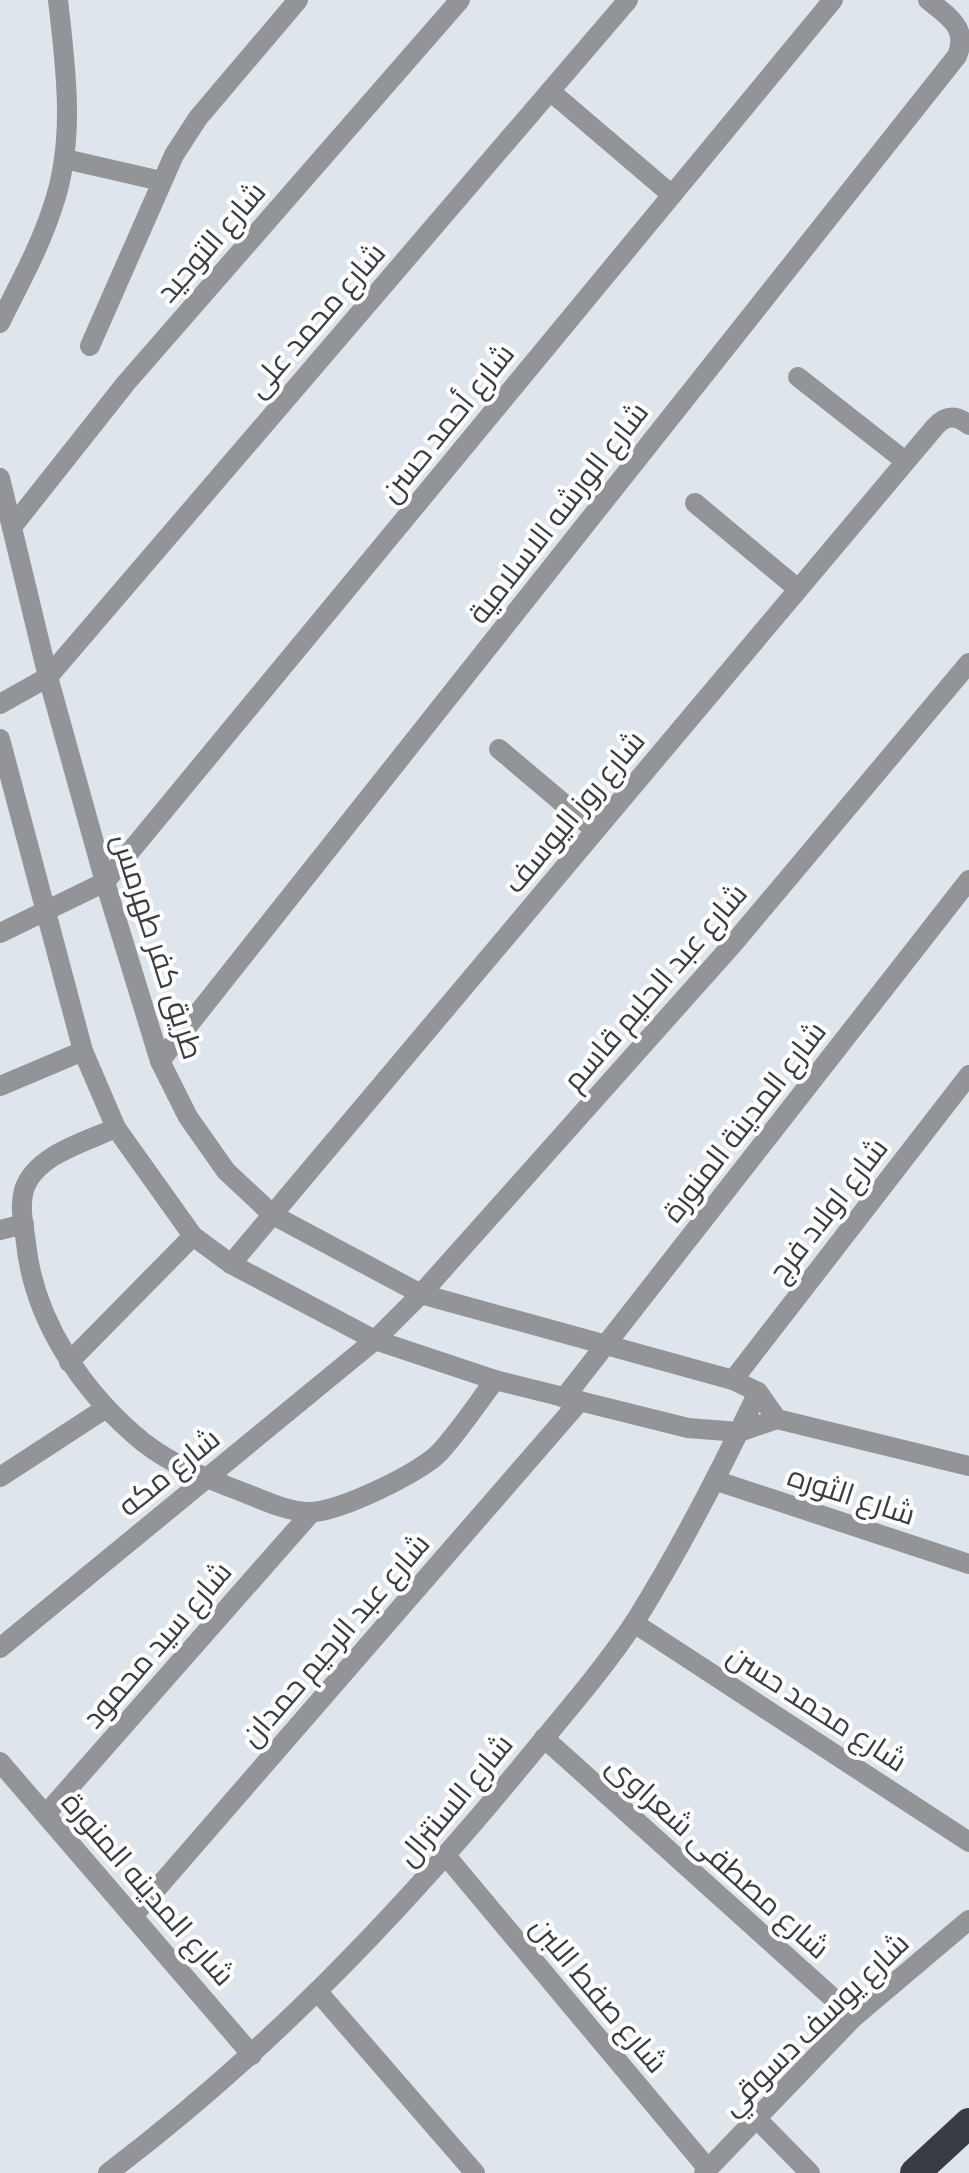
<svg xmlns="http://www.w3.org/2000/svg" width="969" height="2173" font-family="Manrope,Cairo,sans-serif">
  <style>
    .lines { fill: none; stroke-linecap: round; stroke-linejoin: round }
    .minor { stroke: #929497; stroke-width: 20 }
    .tertiary { stroke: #929497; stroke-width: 20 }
    .motorway { stroke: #383d43; stroke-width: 30 }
    .labels { text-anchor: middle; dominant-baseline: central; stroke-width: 8; stroke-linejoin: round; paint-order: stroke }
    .street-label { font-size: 30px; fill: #3b3d40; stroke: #fff }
  </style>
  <rect width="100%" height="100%" fill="#dee5ec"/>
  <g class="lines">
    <g class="minor">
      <path d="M550,91L672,195"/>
      <path d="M65,159L161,181"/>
      <path d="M0,323C18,286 39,249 52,209C76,142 66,70 58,0"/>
      <path d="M90,346L174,155L198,118L298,0"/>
      <path d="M798,377L905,461"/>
      <path d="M695,503L798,589"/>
      <path d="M12,527L126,383L460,0"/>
      <path d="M0,704L48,677L628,0"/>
      <path d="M499,749L595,830"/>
      <path d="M0,933L105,882L833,0"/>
      <path d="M160,1061L957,56C969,28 948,16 928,0"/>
      <path d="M0,1086L83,1051"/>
      <path d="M116,1128C85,1142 35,1155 24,1190C19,1207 24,1226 26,1243C34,1321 83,1393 143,1442C172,1465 210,1480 245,1493C265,1501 288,1512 310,1512C337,1513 422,1472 440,1452C460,1430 477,1404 495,1380"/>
      <path d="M0,1230L24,1224"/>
      <path d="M231,1264L934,428C945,415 955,414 969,425"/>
      <path d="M69,1362L193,1236"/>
      <path d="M733,1380L969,1075"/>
      <path d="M564,1398L969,880"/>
      <path d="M0,1477L106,1408"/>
      <path d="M717,1481L969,1564"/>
      <path d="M634,1623L969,1842"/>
      <path d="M0,1648L375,1340L421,1294L733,944L969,663"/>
      <path d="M544,1738L854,2017"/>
      <path d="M0,1762L252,2055"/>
      <path d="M46,1814L311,1513"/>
      <path d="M447,1857L708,2169"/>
      <path d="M133,1916L580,1401"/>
      <path d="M318,1992L475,2173"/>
      <path d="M756,2118L810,2173"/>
      <path d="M704,2173L854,2017L969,1920"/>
    </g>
    <g class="tertiary">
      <path d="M0,478L48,677L105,882L160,1061L188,1117L226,1171L273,1215L421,1294L733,1380L758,1392L777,1419"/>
      <path d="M0,739L83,1051L116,1128L193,1236L231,1264L375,1340L495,1380L688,1428L739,1432L777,1419L969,1466"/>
      <path d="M108,2173C263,2056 396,1918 519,1769C558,1721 602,1672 636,1620C682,1546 721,1470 758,1392"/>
    </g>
    <path class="motorway" d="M915,2173L969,2123"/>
  </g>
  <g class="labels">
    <g class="street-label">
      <text transform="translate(210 241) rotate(-49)">شارع التوحيد</text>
      <text transform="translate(315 319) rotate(-49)">شارع محمد على</text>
      <text transform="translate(446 422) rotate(-51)">شارع أحمد حسن</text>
      <text transform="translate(557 512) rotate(-52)">شارع الورشه الاسلامية</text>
      <text transform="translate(573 811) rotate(-50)">شارع روز اليوسف</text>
      <text transform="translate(159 946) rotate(72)">طريق كفر طهرمس</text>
      <text transform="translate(654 986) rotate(-49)">شارع عبد الحليم قاسم</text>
      <text transform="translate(743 1121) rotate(-52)">شارع المدينة المنورة</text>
      <text transform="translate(827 1209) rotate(-52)">شارع اولاد فرج</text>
      <text transform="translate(168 1471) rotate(-39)">شارع مكه</text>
      <text transform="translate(852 1494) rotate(18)">شارع الثوره</text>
      <text transform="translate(334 1639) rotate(-49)">شارع عبد الرحيم حمدان</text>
      <text transform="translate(156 1644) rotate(-49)">شارع سيد محمود</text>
      <text transform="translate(818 1707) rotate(33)">شارع محمد حسن</text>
      <text transform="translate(454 1799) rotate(-50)">شارع السنترال</text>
      <text transform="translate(719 1856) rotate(42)">شارع مصطفى شعراوى</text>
      <text transform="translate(149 1888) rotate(49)">شارع المدينه المنورة</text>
      <text transform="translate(600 1994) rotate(50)">شارع صفط اللبن</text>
      <text transform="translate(814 2023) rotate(-44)">شارع يوسف دسوقي</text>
    </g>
  </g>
</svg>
